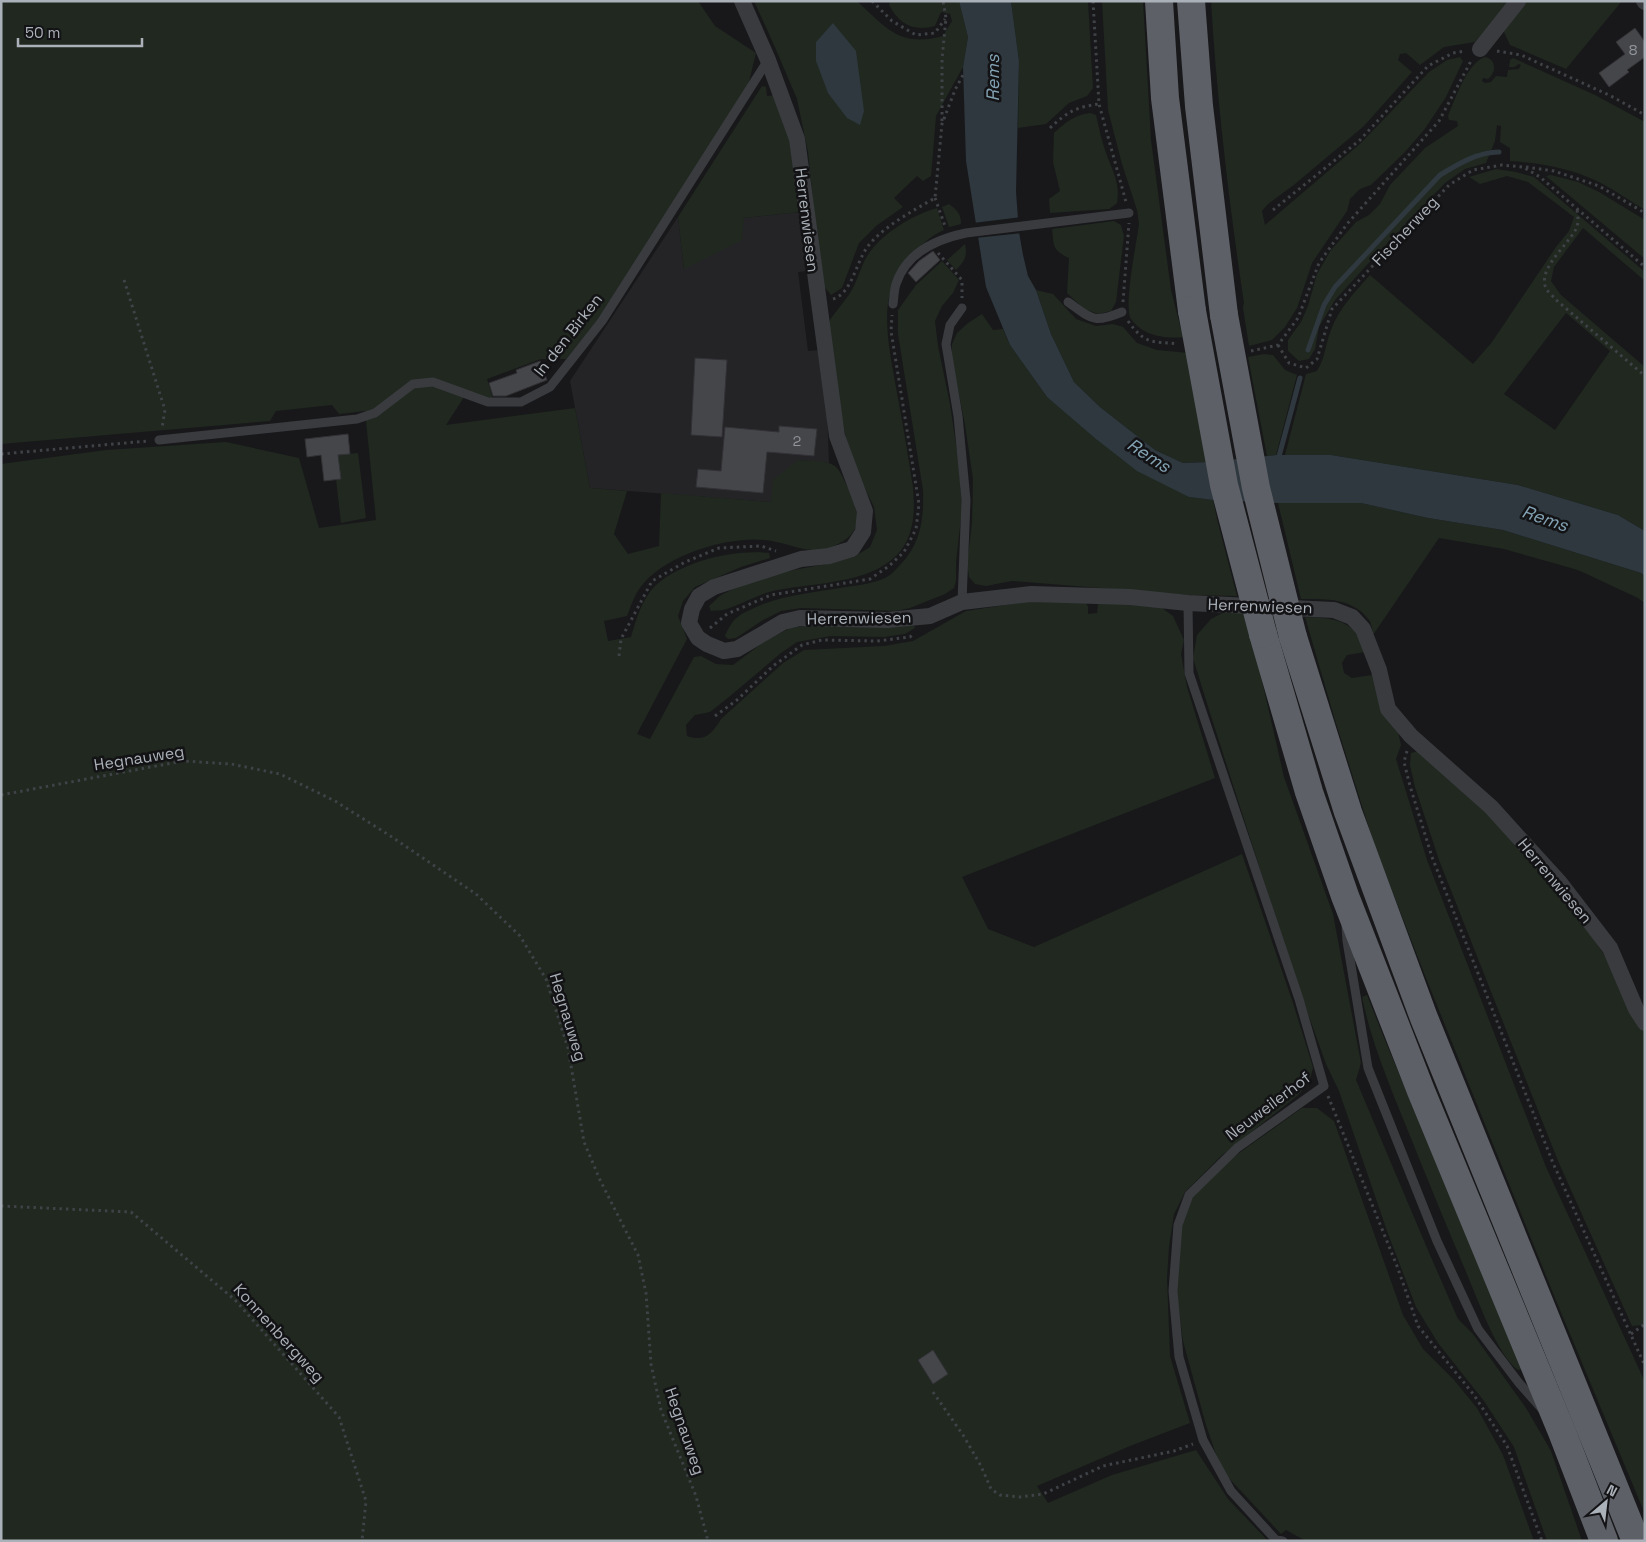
<svg xmlns="http://www.w3.org/2000/svg" width="1646" height="1542" font-family="'Space Grotesk',sans-serif">
  <style>
    .built { fill: #242427 }
    .green { fill: #202820; fill-rule: evenodd }
    .water { fill: #2e383e }
    .pier { fill: #18181a }
    .lines { fill: none; stroke-linecap: round; stroke-linejoin: round }
    .stream { stroke: #2e383e; stroke-width: 5 }
    .building { fill: #45464a; stroke: #323236 }
    .path { stroke: #3f4246; stroke-width: 3; stroke-dasharray: 2.5 4; stroke-linecap: butt }
    .service { stroke: #393b3f; stroke-width: 9 }
    .minor { stroke: #393b3f; stroke-width: 16 }
    .trunk { stroke: #5d6067; stroke-width: 28 }
    .trunk-bridge { stroke: #5d6067; stroke-width: 28 }
    .labels { text-anchor: middle; dominant-baseline: central; stroke-width: 5; stroke-linejoin: round; paint-order: stroke }
    .number-label { font-size: 14px; fill: #92969d }
    .street-label { font-size: 16px; fill: #abb1b9; stroke: #131315 }
    .water-label { font-size: 18px; font-style: italic; fill: #83a2b3; stroke: #131315 }
  </style>
  <rect width="100%" height="100%" fill="#18181a"/>
  <path class="built" d="M800,212L808,271L798,272L808,351L821,350L827,410L829,463L798,460L771,502L590,488L570,381L678,217L684,269L744,218Z"/>
  <g class="green">
    <path d="M1,1H698L715,26L756,53L748,86L599,319L566,359H541L487,379L493,399L468,391L446,425L575,408L590,488L627,491L614,534L628,554L659,546L661,493L771,502L773,480L798,460C809,461 827,460 835,466C840,470 844,480 847,486C858,509 867,529 838,544C811,559 791,542 764,540C727,536 662,556 640,588C634,596 631,606 627,616L604,621L608,641L631,637C636,620 642,598 656,585C683,561 734,549 769,553L770,558L741,567L695,587L683,601L678,616L687,639L637,734L650,739L694,657L701,656L716,664L733,665L765,641L790,628L828,623L913,624L915,628L905,634L884,637L831,636L797,642L781,653L729,697L710,712L695,715L686,725L687,736C705,742 712,734 721,719L783,663L804,650L884,646L913,641L966,611L1038,600L1084,598L1088,607V614L1097,613L1098,604L1106,598L1162,608L1173,616L1184,640L1181,654L1187,687L1215,778L962,877L988,929L1034,947L1242,854L1292,1000L1313,1067L1309,1083L1297,1096L1221,1156L1185,1192L1174,1214L1169,1247L1167,1278L1170,1356L1190,1423L1130,1446L1037,1486L1048,1503L1112,1475L1196,1450L1228,1499L1268,1541H1V464L106,450L226,442L299,458L319,528L376,520L365,411L339,414L332,405L276,411L270,421L1,444Z"/>
    <path d="M754,1H857C886,28 900,48 943,36L952,21L950,14L941,12L935,26C913,32 899,24 889,5L890,1H959L968,37L963,67L936,116L931,176L923,181L917,176L894,198L903,207L876,226L859,243L842,288L831,295L822,284L808,152L797,99L774,45Z"/>
    <path d="M1011,1H1088L1093,88L1087,96L1069,103L1046,124L1018,128L1019,61Z"/>
    <path d="M1102,1H1143L1151,140L1171,290L1183,337C1165,339 1143,336 1131,319C1123,307 1137,241 1139,224L1137,210L1122,164L1108,110Z"/>
    <path d="M1211,1H1511L1475,42L1444,47L1420,65L1406,53L1400,54L1398,60L1412,72L1364,126L1295,184L1268,204L1262,211L1265,225L1361,143L1429,72L1447,60L1460,57L1463,61L1446,97L1424,130L1404,153L1371,185L1360,189L1350,199L1347,211L1312,263L1297,308L1285,327L1272,340L1249,346L1243,308L1244,303C1229,203 1217,102 1211,1Z"/>
    <path d="M1521,1H1622L1566,69L1510,45L1503,30Z"/>
    <path d="M1485,57C1496,59 1497,72 1488,79L1483,78L1482,81L1485,83L1491,82L1496,76L1507,77L1508,70L1519,69L1521,65L1519,64L1514,67H1509L1510,60L1513,58L1595,95L1645,122V210C1630,201 1615,190 1599,182C1571,168 1540,163 1510,161V148L1500,142L1501,126L1497,125L1495,141L1486,163L1465,169L1445,183L1365,267L1335,300L1319,327L1315,349L1309,359L1299,361L1288,351V340L1301,322L1308,306L1317,274L1331,250L1356,222L1369,215L1380,204L1390,185L1425,148L1458,126L1457,121L1449,120L1448,116C1455,99 1467,63 1485,57Z"/>
    <path d="M762,86L766,87L767,96L778,95L793,142L800,212L744,218L742,240L684,269L678,217Z"/>
    <path d="M1090,113L1096,115C1099,127 1101,139 1105,150C1111,168 1121,183 1117,203L1109,209L1050,213L1049,199L1060,191L1053,162L1054,133C1065,123 1074,115 1090,113Z"/>
    <path d="M1496,169L1516,172L1534,177L1645,272V281L1583,228L1554,267L1551,281L1561,295L1645,367V531L1618,515L1518,485L1331,455H1285L1306,374L1317,371C1326,356 1325,345 1331,330C1339,308 1355,292 1370,275L1473,364L1492,342L1556,247L1569,231L1574,217L1528,182L1507,176L1480,184L1469,177ZM1566,313L1610,351L1555,430L1504,394Z"/>
    <path d="M1551,175L1578,182L1599,192L1645,220V259L1546,176Z"/>
    <path d="M949,204C957,210 961,214 961,224L949,227L942,207Z"/>
    <path d="M937,208L944,230C932,235 924,243 914,252C873,291 889,344 897,393C903,424 908,456 913,487C914,501 915,515 911,529C897,586 818,581 773,591C757,595 742,604 727,609C722,611 716,610 711,611L709,606L721,595L760,576L832,563L854,557L870,547L877,530L874,507L859,476L846,438L825,328C832,315 842,305 850,293C857,282 860,269 866,258C879,235 912,215 937,208Z"/>
    <path d="M1114,221L1121,225L1124,236L1116,302L1111,311L1098,314L1084,309L1067,293L1069,258C1052,250 1054,246 1052,229Z"/>
    <path d="M965,244C968,256 964,262 956,270L947,260Z"/>
    <path d="M942,261L959,280L953,293L942,306L935,321L938,346L950,404L959,465L962,509L956,562V580L954,588L945,594L910,608L895,611L801,608L781,611L763,620L736,638L728,639L725,636C734,615 741,614 761,605C788,594 818,592 846,587C859,585 879,583 890,575C894,572 898,567 901,564C921,543 924,518 923,490L898,334V310L916,285Z"/>
    <path d="M1036,290L1053,294L1076,319L1096,326L1113,324L1123,327L1137,343L1157,350L1188,353L1209,462L1183,463L1155,450L1100,407L1074,382L1051,334Z"/>
    <path d="M982,314L993,330L1003,329L1010,345L1047,397L1189,497L1213,500L1218,523L1237,596L1188,595L1012,581L986,586L975,584L969,577L967,564L972,523L973,479L965,425L952,359V344L957,333L968,323Z"/>
    <path d="M1264,354L1273,355L1285,370L1297,375L1276,455L1267,456L1248,357Z"/>
    <path d="M358,453L366,518L341,523L336,479L338,455Z"/>
    <path d="M1278,503H1361L1428,518L1503,530L1641,573L1645,576V603L1638,598L1578,570L1504,549L1439,538L1373,635C1372,630 1372,624 1369,620C1353,598 1326,599 1301,599Z"/>
    <path d="M1243,609L1260,672L1284,777L1333,914L1361,1063L1356,1080L1427,1248L1458,1319L1473,1334L1526,1408L1551,1451L1582,1541H1547L1514,1447L1484,1401L1438,1343L1416,1307L1387,1231L1339,1091L1326,1064L1292,969L1210,713L1193,658L1197,635L1211,619L1226,611Z"/>
    <path d="M1305,617C1326,618 1347,618 1359,637C1362,641 1363,647 1365,652L1347,655L1342,663L1344,673L1352,678L1372,675L1398,732L1401,745L1396,759L1427,860L1546,1167L1645,1382V1514L1555,1298L1426,978L1375,847L1335,720Z"/>
    <path d="M1419,751L1471,793L1579,917L1607,959L1645,1030V1323L1642,1325L1632,1326L1558,1161L1439,860L1415,787L1410,765L1411,753Z"/>
    <path d="M1367,995L1387,1045L1522,1369L1518,1370C1497,1356 1475,1292 1464,1267C1444,1220 1425,1173 1406,1126C1389,1084 1371,1041 1362,997Z"/>
    <path d="M1302,1108H1317L1334,1121L1403,1315L1423,1349L1454,1380L1477,1408L1503,1455L1534,1541H1306L1286,1530L1281,1534L1225,1474L1217,1457L1206,1425L1183,1341L1176,1288L1182,1225L1193,1195L1228,1161Z"/>
  </g>
  <g class="water">
    <path d="M959,1H1011L1019,61L1016,192L1019,232L1023,255L1028,276L1036,290L1051,334L1074,382L1100,407L1155,450L1183,463L1209,462L1276,455H1331L1518,485L1618,515L1645,531V576L1641,573L1503,530L1428,518L1361,503H1278L1213,500L1189,497L1137,471L1096,439L1047,397L1010,345L986,287L966,161L963,67L968,37Z"/>
    <path d="M833,23L856,51L864,111L860,125L847,118L828,93L816,61V42Z"/>
  </g>
  <path class="pier" d="M1021,217L1022,233L975,238L973,223Z"/>
  <g class="lines">
    <g class="stream">
      <path d="M1308,350L1324,305L1335,287L1440,175C1458,164 1478,152 1499,152"/>
      <path d="M1278,460L1300,378"/>
    </g>
  </g>
  <g class="building">
    <path d="M1635,28L1645,42V57L1627,70L1629,72L1609,87L1599,73L1625,54L1616,42Z"/>
    <path d="M933,251L940,260L916,282L908,273L919,261Z"/>
    <path d="M695,358L727,360L722,437L691,435Z"/>
    <path d="M540,361L547,380L506,396H493L489,383L517,373L516,370Z"/>
    <path d="M779,426L817,429L814,456L767,452L763,493L696,487L698,469L721,471L725,427L779,432Z"/>
    <path d="M348,434L350,454L338,455L341,479L324,481L321,455L307,457L305,439Z"/>
    <path d="M933,1350L948,1374L933,1384L918,1360Z"/>
  </g>
  <g class="lines">
    <g class="path">
      <path d="M872,1L892,21L916,35L935,33L945,19"/>
      <path d="M1093,1L1099,104L1126,202"/>
      <path d="M1497,51L1521,55L1611,96L1645,115"/>
      <path d="M942,121V59L946,18L943,1"/>
      <path d="M1050,128C1067,112 1076,107 1099,104"/>
      <path d="M1526,167L1554,171L1599,186L1645,213"/>
      <path d="M935,198L945,226"/>
      <path d="M1273,210L1360,140L1428,66L1453,53L1466,51"/>
      <path d="M1577,210C1578,217 1579,222 1576,229C1568,245 1535,271 1547,290C1549,293 1553,296 1555,299L1645,376"/>
      <path d="M938,253L962,280V298"/>
      <path d="M124,280L165,410L162,428"/>
      <path d="M833,299C851,294 856,264 866,249C879,229 914,210 935,198L942,124L955,90L963,75"/>
      <path d="M1123,302L1129,223"/>
      <path d="M1128,321C1145,345 1152,341 1178,344"/>
      <path d="M1278,345L1289,363L1306,368L1317,359L1332,309L1449,185L1473,170L1502,165L1523,167L1540,177L1645,267"/>
      <path d="M1251,351L1278,345L1298,318L1319,263L1347,224L1439,121L1471,61"/>
      <path d="M1,454L148,441"/>
      <path d="M710,628L727,614L771,595L870,579L889,566L904,552L916,529L919,504L891,331L892,315"/>
      <path d="M619,656L621,639L652,581L685,562L719,548L761,546L776,551"/>
      <path d="M715,716L737,700L773,666L802,645L822,640L877,641L910,637L914,633"/>
      <path d="M1407,751L1404,762L1410,786L1432,857L1553,1163L1645,1366"/>
      <path d="M1,795L183,761L231,764L280,774L335,801L392,837L476,894L520,936L546,979L568,1048L584,1142L600,1180L638,1255L646,1293L651,1364L661,1410L696,1496L708,1541"/>
      <path d="M1328,1096L1397,1266L1418,1326L1474,1395L1507,1446L1542,1541"/>
      <path d="M1,1206L131,1212L235,1300L339,1417L366,1501L362,1541"/>
      <path d="M1631,1334L1645,1324"/>
      <path d="M933,1392L963,1435L981,1466L991,1489L1000,1495L1020,1497L1043,1494L1103,1466L1174,1451L1193,1444"/>
    </g>
    <g class="service">
      <path d="M1068,302C1092,319 1093,324 1122,312"/>
      <path d="M893,304C894,297 894,290 896,284C906,253 937,239 966,233L1129,213"/>
      <path d="M159,440L357,419L375,413L413,384L433,382L488,402H521L550,387L602,321L768,60"/>
      <path d="M962,602L966,500L958,416L946,344L950,325L962,308"/>
      <path d="M1188,603L1189,673L1299,999L1324,1086L1237,1148L1189,1195L1178,1225L1173,1291L1179,1357L1203,1440L1231,1491L1275,1539L1283,1541"/>
      <path d="M1346,926L1347,941L1368,1068L1437,1241L1478,1329L1519,1383L1542,1409"/>
    </g>
    <g class="minor">
      <path d="M742,1L768,60L797,139L837,436L865,511L863,532L852,549L829,556L801,559L714,587L699,596L692,609L689,623L698,638L707,644L724,651L737,649L783,622L800,618L887,620L930,616L962,602L1031,594L1130,597L1188,603L1334,610L1352,617L1363,629L1379,670L1388,709L1411,736L1491,807L1560,883L1610,948L1636,1009L1645,1023"/>
      <path d="M1644,1L1645,2"/>
      <path d="M1480,49L1518,1"/>
    </g>
    <g class="trunk">
      <path d="M1159,1L1165,98L1192,311"/>
      <path d="M1191,1L1199,106L1224,315"/>
      <path d="M1263,634L1309,792L1345,896L1421,1091L1562,1432L1604,1541"/>
      <path d="M1293,637L1348,812L1424,1018L1636,1541"/>
    </g>
    <g class="trunk-bridge">
      <path d="M1192,311L1224,485L1263,634"/>
      <path d="M1224,315L1256,488L1293,637"/>
    </g>
  </g>
  <g class="labels">
    <g class="number-label">
      <text x="1633" y="50">8</text>
      <text x="797" y="441">2</text>
    </g>
    <g class="street-label">
      <text transform="translate(807 220) rotate(83)">Herrenwiesen</text>
      <text transform="translate(1405 231) rotate(-47)">Fischerweg</text>
      <text transform="translate(568 335) rotate(-52)">In den Birken</text>
      <text transform="translate(1260 606) rotate(2)">Herrenwiesen</text>
      <text transform="translate(859 618) rotate(-1)">Herrenwiesen</text>
      <text transform="translate(139 758) rotate(-9)">Hegnauweg</text>
      <text transform="translate(1555 881) rotate(50)">Herrenwiesen</text>
      <text transform="translate(568 1017) rotate(73)">Hegnauweg</text>
      <text transform="translate(1268 1106) rotate(-37)">Neuweilerhof</text>
      <text transform="translate(279 1333) rotate(48)">Konnenbergweg</text>
      <text transform="translate(685 1431) rotate(71)">Hegnauweg</text>
    </g>
    <g class="water-label">
      <text transform="translate(992 78) rotate(-90)">Rems</text>
      <text transform="translate(1149 455) rotate(33)">Rems</text>
      <text transform="translate(1545 518) rotate(19)">Rems</text>
    </g>
  </g>
  <rect width="1646" height="1542" fill="none" stroke="#abb1b9" stroke-width="5"/>
  <g transform="translate(1606 1502) rotate(28)" stroke="#131315" stroke-width="4" paint-order="stroke">
  <path d="M0-4L9 19L0 12L-9 19Z" fill="#abb1b9"/>
  <text y="-8" font-size="14" font-weight="bold" text-anchor="middle" fill="#abb1b9">N</text>
  </g>
  <path d="M18 38v8h124v-8" fill="none" stroke="#abb1b9" stroke-width="2.5"/>
  <text x="25" y="38" font-size="15" fill="#abb1b9" stroke="#131315" stroke-width="4" paint-order="stroke">50 m</text>
</svg>
